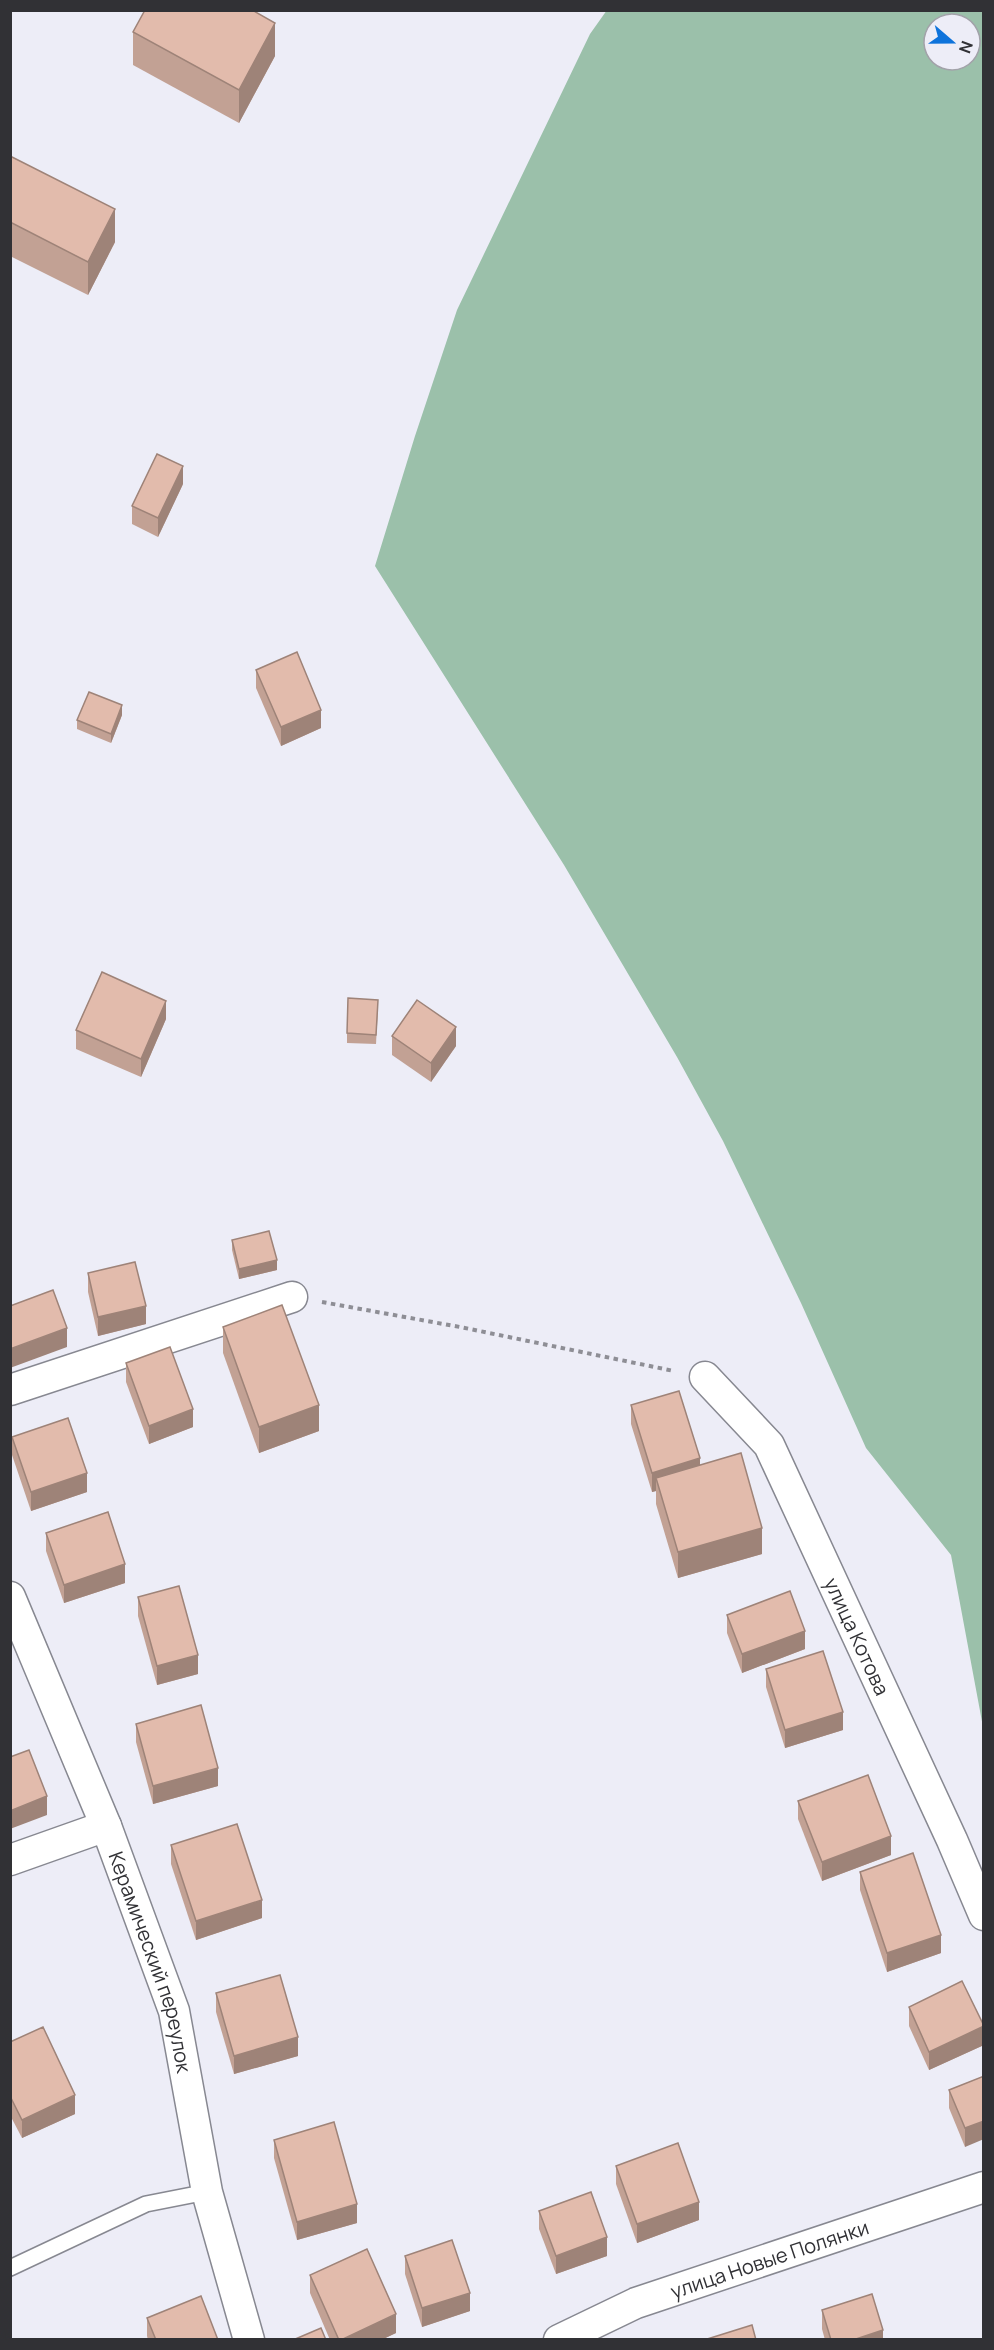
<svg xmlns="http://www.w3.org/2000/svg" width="994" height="2350" font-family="Manrope,sans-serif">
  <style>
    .forest { fill: #9bc0aa; fill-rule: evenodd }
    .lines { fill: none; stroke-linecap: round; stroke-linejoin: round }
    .lane-casing { stroke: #878891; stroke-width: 18 }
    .street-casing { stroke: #878891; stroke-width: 33 }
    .path { stroke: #8e8e95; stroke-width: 4; stroke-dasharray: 4.5 4.5; stroke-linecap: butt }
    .lane { stroke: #fff; stroke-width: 15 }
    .street { stroke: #fff; stroke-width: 30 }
    .wall { fill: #c2a194 }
    .shaded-wall { fill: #9e8378 }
    .building { fill: #e2bbac; stroke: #9e8378; stroke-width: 1.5 }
    .labels { text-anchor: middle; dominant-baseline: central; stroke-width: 6; stroke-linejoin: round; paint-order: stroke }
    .street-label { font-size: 20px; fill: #313135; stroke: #ededf7 }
  </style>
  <rect width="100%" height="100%" fill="#ededf7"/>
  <path class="forest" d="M607,10L983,11V1727L951,1555L866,1448L801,1303L723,1141L677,1057L564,865L375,566L415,436L457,310L590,34ZM934,24H970V60H934Z"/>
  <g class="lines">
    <g class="lane-casing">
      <path id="lane" d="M10,2268L146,2204L207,2192"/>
    </g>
    <g class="street-casing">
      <g id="street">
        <path id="s1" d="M705,1377L769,1445L952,1840L984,1915"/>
        <path d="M10,1390L292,1297"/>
        <path id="s2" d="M10,1597L106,1826L174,2011L207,2192L249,2340"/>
        <path d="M10,1860L106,1826"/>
        <path id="s3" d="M559,2340L636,2303L984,2187"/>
      </g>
    </g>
    <path class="path" d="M322,1302L460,1327L674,1371"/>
    <use href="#lane" class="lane"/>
    <use href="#street" class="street"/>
  </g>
  <g class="wall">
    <path d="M256,12L275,56L239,123L133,65V32Z"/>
    <path d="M10,156L115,242L88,295L10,256Z"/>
    <path d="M183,484L158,537L132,524V506Z"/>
    <path d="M256,670L321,728L281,746L256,688Z"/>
    <path d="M122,715L111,743L77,729V720Z"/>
    <path d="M378,1009L376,1044L347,1043V1033Z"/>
    <path d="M166,1019L141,1077L76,1049V1030Z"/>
    <path d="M392,1036L456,1046L431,1082L392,1055Z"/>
    <path d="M232,1240L277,1270L239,1279L232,1250Z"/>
    <path d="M88,1273L146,1324L98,1336L88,1292Z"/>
    <path d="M223,1327L319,1431L259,1453L223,1353Z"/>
    <path d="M126,1363L193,1427L149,1444L126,1382Z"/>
    <path d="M631,1405L700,1465L762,1554L678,1578L656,1504V1491L652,1492L631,1424Z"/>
    <path d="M12,1437L87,1492L31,1511L12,1455Z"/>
    <path d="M46,1533L125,1583L64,1603L46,1551Z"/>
    <path d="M138,1597L198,1674L157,1685L138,1616Z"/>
    <path d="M727,1615L805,1649L742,1673L727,1633Z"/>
    <path d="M766,1669L843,1730L785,1748L766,1687Z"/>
    <path d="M136,1724L218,1786L153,1804L136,1742Z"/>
    <path d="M798,1801L891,1855L822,1881L798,1819Z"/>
    <path d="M171,1845L262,1918L196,1940L171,1864Z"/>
    <path d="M860,1872L941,1953L887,1972L860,1890Z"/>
    <path d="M216,1993L298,2056L234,2074L216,2012Z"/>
    <path d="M909,2007L984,2026V2045L929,2070L909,2026Z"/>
    <path d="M10,2042L75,2114L22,2138L10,2115Z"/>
    <path d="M984,2076L965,2147L949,2108V2090Z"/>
    <path d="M274,2140L357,2223L297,2240L274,2158Z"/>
    <path d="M616,2166L699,2220L637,2243L616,2184Z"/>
    <path d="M539,2211L607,2256L556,2274L539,2229Z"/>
    <path d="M405,2256L470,2311L422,2327L405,2274Z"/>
    <path d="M310,2275L396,2333L381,2340H330L310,2293Z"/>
    <path d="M822,2310L883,2340H825L822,2329Z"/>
    <path d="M147,2318L218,2340H148L147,2336Z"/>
  </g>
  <g class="shaded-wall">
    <path d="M275,23V56L239,123V90Z"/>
    <path d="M115,209V242L88,295V262Z"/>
    <path d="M183,466V484L158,537V518Z"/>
    <path d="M122,705V715L111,743V734Z"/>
    <path d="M321,710V728L281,746V727Z"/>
    <path d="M166,1001V1019L141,1077V1059Z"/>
    <path d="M456,1027V1046L431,1082V1063Z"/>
    <path d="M277,1260V1270L239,1279V1269Z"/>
    <path d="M146,1306V1324L98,1336V1317Z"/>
    <path d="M67,1328V1347L10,1368V1349Z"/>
    <path d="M319,1405V1431L259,1453V1427Z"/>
    <path d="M193,1409V1427L149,1444V1426Z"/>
    <path d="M700,1458V1477L656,1478V1491L652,1492V1473Z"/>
    <path d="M87,1473V1492L31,1511V1492Z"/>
    <path d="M762,1528V1554L678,1578V1552Z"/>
    <path d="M125,1564V1583L64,1603V1585Z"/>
    <path d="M805,1631V1649L742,1673V1654Z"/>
    <path d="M198,1655V1674L157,1685V1666Z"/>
    <path d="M843,1712V1730L785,1748V1730Z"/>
    <path d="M218,1768V1786L153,1804V1786Z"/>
    <path d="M47,1796V1815L10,1829V1811Z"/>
    <path d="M891,1836V1855L822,1881V1862Z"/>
    <path d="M262,1900V1918L196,1940V1921Z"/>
    <path d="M941,1935V1953L887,1972V1953Z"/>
    <path d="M984,2026V2045L929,2070V2052Z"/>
    <path d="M298,2037V2056L234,2074V2056Z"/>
    <path d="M75,2095V2114L22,2138V2120Z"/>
    <path d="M984,2121V2139L965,2147V2128Z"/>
    <path d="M699,2202V2220L637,2243V2224Z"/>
    <path d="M357,2204V2223L297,2240V2222Z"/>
    <path d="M607,2237V2256L556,2274V2256Z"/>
    <path d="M470,2293V2311L422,2327V2308Z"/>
    <path d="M396,2314V2333L381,2340H341Z"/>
    <path d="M883,2330V2340H853Z"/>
  </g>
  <g class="building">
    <path d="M145,10H252L275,23L239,90L133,32Z"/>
    <path d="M10,156L115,209L88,262L10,222Z"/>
    <path d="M157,454L183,466L158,518L132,506Z"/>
    <path d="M297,652L321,710L281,727L256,670Z"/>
    <path d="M89,692L122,705L111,734L77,720Z"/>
    <path d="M102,972L166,1001L141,1059L76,1030Z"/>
    <path d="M348,998L378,1000L376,1035L347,1033Z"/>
    <path d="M417,1000L456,1027L431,1063L392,1036Z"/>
    <path d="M269,1231L277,1260L239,1269L232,1240Z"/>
    <path d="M135,1262L146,1306L98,1317L88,1273Z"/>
    <path d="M53,1290L67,1328L10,1349V1306Z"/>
    <path d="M282,1305L319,1405L259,1427L223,1327Z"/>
    <path d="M170,1347L193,1409L149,1426L126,1363Z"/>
    <path d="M679,1391L700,1458L652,1473L631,1405Z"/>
    <path d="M68,1418L87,1473L31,1492L12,1437Z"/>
    <path d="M741,1453L762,1528L678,1552L656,1478Z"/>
    <path d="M108,1512L125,1564L64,1585L46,1533Z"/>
    <path d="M179,1586L198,1655L157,1666L138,1597Z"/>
    <path d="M790,1591L805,1631L742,1654L727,1615Z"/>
    <path d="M823,1651L843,1712L785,1730L766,1669Z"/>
    <path d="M201,1705L218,1768L153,1786L136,1724Z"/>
    <path d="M29,1750L47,1796L10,1811V1757Z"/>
    <path d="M868,1775L891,1836L822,1862L798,1801Z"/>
    <path d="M237,1824L262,1900L196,1921L171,1845Z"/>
    <path d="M913,1853L941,1935L887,1953L860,1872Z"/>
    <path d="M280,1975L298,2037L234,2056L216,1993Z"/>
    <path d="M962,1981L984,2026L929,2052L909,2007Z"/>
    <path d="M43,2027L75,2095L22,2120L10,2096V2042Z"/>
    <path d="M984,2076V2121L965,2128L949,2090Z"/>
    <path d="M334,2122L357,2204L297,2222L274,2140Z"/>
    <path d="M678,2143L699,2202L637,2224L616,2166Z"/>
    <path d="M591,2192L607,2237L556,2256L539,2211Z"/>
    <path d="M452,2240L470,2293L422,2308L405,2256Z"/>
    <path d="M367,2249L396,2314L341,2340H339L310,2275Z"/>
    <path d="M872,2294L883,2330L853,2340H831L822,2310Z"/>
    <path d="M201,2296L218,2340H156L147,2318Z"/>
    <path d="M752,2325L756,2340H704Z"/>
    <path d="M321,2328L326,2340H293Z"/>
  </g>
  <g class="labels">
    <g class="street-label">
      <text stroke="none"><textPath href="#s1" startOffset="304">улица Котова</textPath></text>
      <text stroke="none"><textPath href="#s2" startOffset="392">Керамический переулок</textPath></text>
      <text stroke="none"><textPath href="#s3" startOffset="226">улица Новые Полянки</textPath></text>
    </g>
  </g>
  <rect width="994" height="2350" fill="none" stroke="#313135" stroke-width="24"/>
  <g transform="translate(952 42) rotate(110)"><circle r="28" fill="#ededf7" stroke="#a2a2a9" stroke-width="1.5"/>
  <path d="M0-4.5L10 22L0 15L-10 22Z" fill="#0e73db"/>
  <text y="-9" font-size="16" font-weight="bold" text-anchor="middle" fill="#313135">N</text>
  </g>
</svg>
